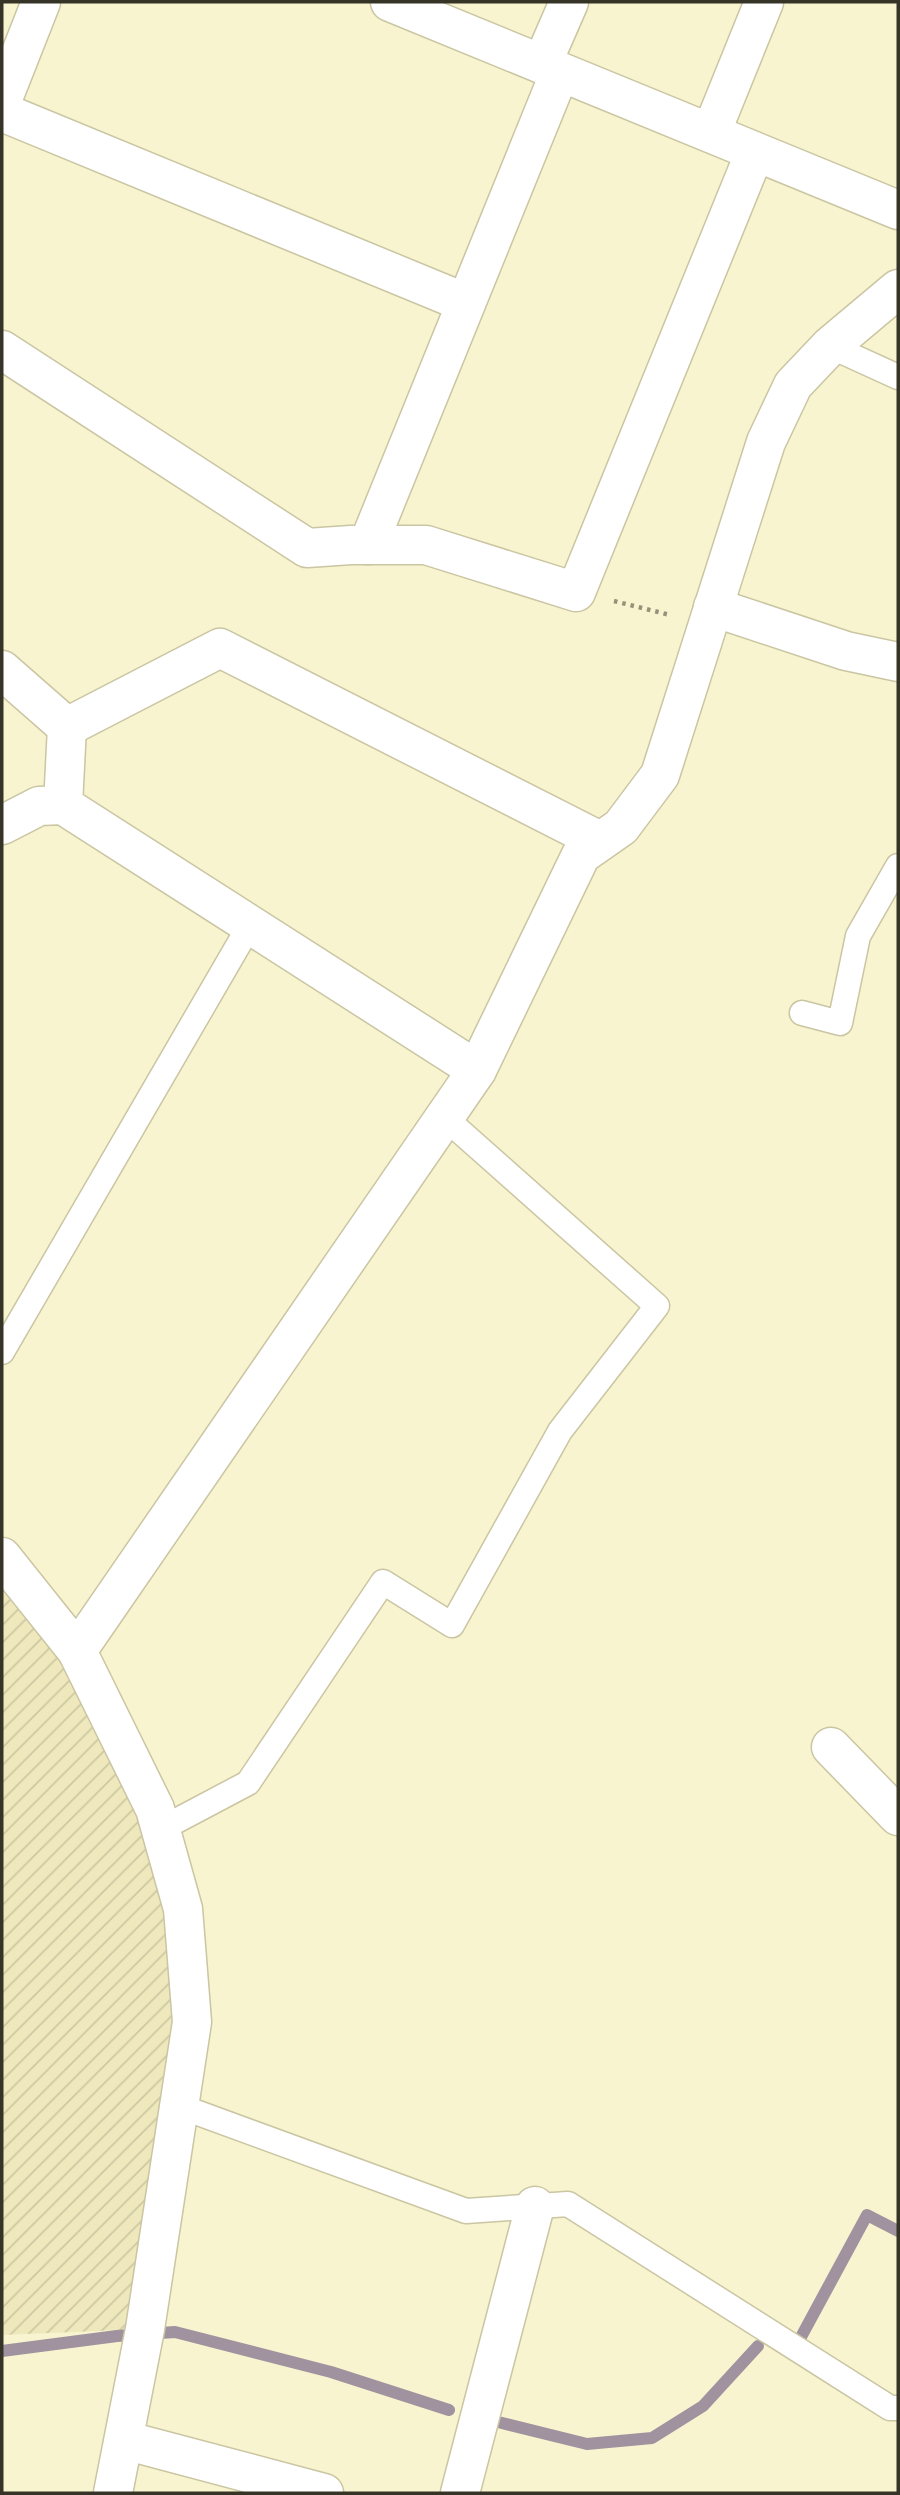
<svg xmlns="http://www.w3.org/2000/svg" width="900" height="2495" font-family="'Noto Sans',sans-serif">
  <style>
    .industrial { fill: url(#industrial-furrows) }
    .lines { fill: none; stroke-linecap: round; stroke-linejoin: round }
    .stream { stroke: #a0929f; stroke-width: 12 }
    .lane-casing { stroke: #cac5a2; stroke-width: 27 }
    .street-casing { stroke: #cac5a2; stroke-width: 41 }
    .path { stroke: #959279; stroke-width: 4.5; stroke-dasharray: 3.5 5; stroke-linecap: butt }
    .lane { stroke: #fff; stroke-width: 24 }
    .street { stroke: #fff; stroke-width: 38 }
  </style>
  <defs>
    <pattern id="industrial-furrows" width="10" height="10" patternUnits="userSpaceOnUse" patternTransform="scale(1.75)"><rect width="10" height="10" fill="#eee8bc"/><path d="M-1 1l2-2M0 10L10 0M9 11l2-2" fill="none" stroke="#cdc8a1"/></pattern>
  </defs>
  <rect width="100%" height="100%" fill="#f8f4cf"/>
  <path class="industrial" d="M2,1557L77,1651L183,1909L145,2329L2,2335Z"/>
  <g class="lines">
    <g class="stream">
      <path d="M801,2337L867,2215L898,2231"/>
      <path d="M2,2351L117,2336L175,2332L331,2372L449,2410"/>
      <path d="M498,2422L587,2444L652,2438L703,2406L758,2346"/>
    </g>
    <g class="lane-casing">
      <g id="lane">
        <path d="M830,346L898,377"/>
        <path d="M802,1013L840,1023L858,936L898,866"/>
        <path d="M2,1352L250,925"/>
        <path d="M161,1829L248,1783L383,1582L452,1625L560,1431L657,1306L444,1117"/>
        <path d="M179,2106L466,2211L568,2204L890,2408H898"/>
      </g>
    </g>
    <g class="street-casing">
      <g id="street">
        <path d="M390,2L898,210"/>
        <path d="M542,64L569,2"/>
        <path d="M2,101L41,2"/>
        <path d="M2,112L466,303"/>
        <path d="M711,133L764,2"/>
        <path d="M2,350L307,548L351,545H426L576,592L755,152"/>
        <path d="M368,545L560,72"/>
        <path d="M713,607L846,651L898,662"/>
        <path d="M2,670L67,727L220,648L600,841"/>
        <path d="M63,805L67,727"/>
        <path d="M2,825L39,806L63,805L477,1070"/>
        <path d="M2,1557L77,1651L155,1809L183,1909L192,2022L145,2329L113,2493"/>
        <path d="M77,1651L477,1070L581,855L621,827L660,775L766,442L793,385L830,346L898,289"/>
        <path d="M831,1747L898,1816"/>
        <path d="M124,2440L324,2493"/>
        <path d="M460,2493L535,2206"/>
      </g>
    </g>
    <path class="path" d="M614,601L670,615"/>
    <use href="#lane" class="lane"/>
    <use href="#street" class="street"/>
  </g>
  <rect width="900" height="2495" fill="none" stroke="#363426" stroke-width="7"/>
</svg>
